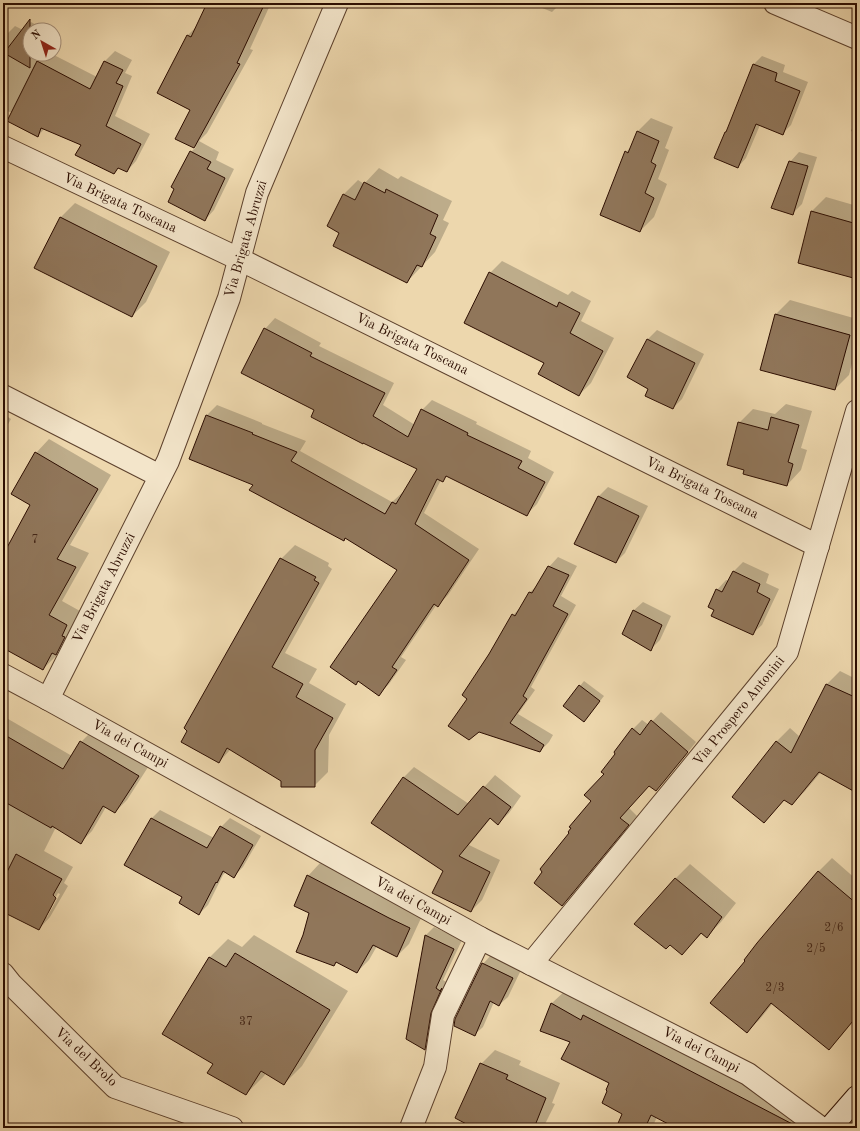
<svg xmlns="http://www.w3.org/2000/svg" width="860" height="1131" font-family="'Old Standard TT',serif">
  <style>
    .shadow { fill: #0003; fill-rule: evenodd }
    .building { fill: #90765a; stroke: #2c0d01 }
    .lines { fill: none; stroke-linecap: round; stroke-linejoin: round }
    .street-casing { stroke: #5c402c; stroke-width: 24 }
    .secondary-casing { stroke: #2c0d01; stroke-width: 24 }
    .street { stroke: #f3e5ca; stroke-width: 22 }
    .secondary { stroke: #f3e5ca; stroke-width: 22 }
    .labels { text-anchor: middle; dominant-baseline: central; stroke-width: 3; stroke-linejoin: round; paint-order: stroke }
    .number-label { font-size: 12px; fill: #452717 }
    .street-label { font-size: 14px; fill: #2c0d01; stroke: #f3e5ca }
  </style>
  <rect width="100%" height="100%" fill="#edd7ad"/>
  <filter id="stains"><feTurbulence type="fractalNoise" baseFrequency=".005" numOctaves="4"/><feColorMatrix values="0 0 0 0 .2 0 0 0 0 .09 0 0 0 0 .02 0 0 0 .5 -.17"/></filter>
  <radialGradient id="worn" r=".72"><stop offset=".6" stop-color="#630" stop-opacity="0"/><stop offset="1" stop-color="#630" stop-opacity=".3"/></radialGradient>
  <g class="shadow">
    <path d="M209,3H271L250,49L253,50L207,133L199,141L219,152L216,160L234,169L214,210L205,220L191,152L196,147L177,138L192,110L188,35L198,25Z"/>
    <path d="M530,3H561L552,12Z"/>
    <path d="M31,22L45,30H30V54H52L97,77L105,61L115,51L132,60L125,73L132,76L115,116L150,134L136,161L127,171L119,167L113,173L82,145L45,128L38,136L12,113L3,109V40L5,36L15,26L23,30Z"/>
    <path d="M54,35L59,37L54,47Z"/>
    <path d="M762,56L785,65L783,72L808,82L791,125L783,133L760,125L746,158L738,167L727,131L754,64Z"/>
    <path d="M857,116V133L851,131Z"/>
    <path d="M651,118L673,127L665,148L669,150L658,179L667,184L654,217L640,231L626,152L631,147L637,132Z"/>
    <path d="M799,152L817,157L802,204L793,213L790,162Z"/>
    <path d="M379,168L398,179L401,176L452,201L443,220L449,223L435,252L407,282L341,232L328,226L344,194L358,180L364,184Z"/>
    <path d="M826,197L857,206V278L799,262L812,211Z"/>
    <path d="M75,203L170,252L146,302L132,316L36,268L61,217Z"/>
    <path d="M502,261L568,295L572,291L591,301L581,321L614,338L591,383L579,395L545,362L490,273Z"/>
    <path d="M790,300L857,319V345L849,375L835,389L761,369L776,314Z"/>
    <path d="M275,318L321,343L319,346L394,383L383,405L415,425L422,410L432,400L477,422L476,424L531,451L528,458L554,472L537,504L527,514L447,476L443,481L441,480L424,513L479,549L448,595L438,605L437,604L401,657L406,660L389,684L379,694L359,681L356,683L398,569L346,537L344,540L255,484L207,415L217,405L262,423V424L306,441L300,451L392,502L403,492L404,493L418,469L316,410L265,329Z"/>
    <path d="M657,330L704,354L682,399L673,408L649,388L647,340Z"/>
    <path d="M786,404L812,411L801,448L807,450L801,470L787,485L739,423L753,409L775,414Z"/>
    <path d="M3,414L11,419L3,433Z"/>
    <path d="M49,439L111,475L70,545L89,553L62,601L80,611L70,640L59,650L57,655L43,669L3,647V557L32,505L36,453Z"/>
    <path d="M608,487L648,506L625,553L616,562L599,496Z"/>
    <path d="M295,545L329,563L328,566L332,569L285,653L317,669L309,683L346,704L329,735L328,772L314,786L282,780L231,749L219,762L281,559Z"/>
    <path d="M558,557L577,566L561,596L576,605L531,687L535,690L518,714L553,735L549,742L540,751L468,699L490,654L513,615L522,606L530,592L539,584L549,567Z"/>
    <path d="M743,562L769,574L766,583L779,589L762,625L752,634L717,590L726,580L729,581L733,572Z"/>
    <path d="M643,602L671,616L660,640L650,650L633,611Z"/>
    <path d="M840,671L856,679L857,678V792L821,772L805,791L792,804L785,799L764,822L733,797L777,741L790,728L800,737L827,684Z"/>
    <path d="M584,681L604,696L588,716L564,706Z"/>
    <path d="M661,712L696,742L665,781L656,790L650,785L629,808L637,816L572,895L562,905L571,833L593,801L605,774L633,729L642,720L649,725Z"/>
    <path d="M3,716L72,756L81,742L93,730L150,764L127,800L115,812L106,807L92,831L80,843L56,827L44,851L73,867L64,883L68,886L50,917L39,929L3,911ZM58,893L60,894L47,917H45Z"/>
    <path d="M414,767L469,804L495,775L521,796L509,813L498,824L491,818L469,845L500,860L482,900L471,911L445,871L403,778Z"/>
    <path d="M160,810L214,838L221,827L230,818L261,836L243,867L234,876L226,872L223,875L208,905L199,914L183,897L151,819Z"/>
    <path d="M832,858L857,880V1023L855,1025L852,1023L842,1035L829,1048L773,1003L760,1019L747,1032L758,944L819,871Z"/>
    <path d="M320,863L422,916L409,944L397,956L377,946L369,960L357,972L337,961L333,965L304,936L310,913L308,876Z"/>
    <path d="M690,864L736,903L721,922L707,936L702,933L682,954L670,944L635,924L676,878Z"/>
    <path d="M434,927L462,940L443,980L448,983L433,1041L425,1049L426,935Z"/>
    <path d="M254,935L348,991L302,1066L284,1084L266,1073L264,1076L246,1094L214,1064L163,1034L210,957L228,939L242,947Z"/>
    <path d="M491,955L521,970L508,997L499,1005L494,1002L483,1027L474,1035L483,964Z"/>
    <path d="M567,989L806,1108L810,1128H678L657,1117L652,1128H617L624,1114L610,1083L571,1042L541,1030L552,1003Z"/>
    <path d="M495,1050L521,1061L519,1065L560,1083L552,1103L555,1104L543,1128H476L481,1064Z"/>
  </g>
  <g class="building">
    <path d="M207,3H265L237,63L240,64L194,148L175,139L190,110L157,93L187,35L191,37Z"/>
    <path d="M30,19V68L4,53Z"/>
    <path d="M37,61L90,89L104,61L123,70L116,83L123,86L106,126L141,144L127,172L118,168L114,174L75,155L81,145L41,128L38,137L7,121Z"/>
    <path d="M753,64L777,73L775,81L800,91L783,135L756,124L738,168L714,158L725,132H726Z"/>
    <path d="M637,131L659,141L651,162L656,165L645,193L654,198L640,232L600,215L625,151L628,153Z"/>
    <path d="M190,151L211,162L207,169L225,178L205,221L168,202L174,189L171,187Z"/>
    <path d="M789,161L808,166L793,215L771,208Z"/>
    <path d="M364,182L385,193L386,189L438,215L430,234L436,237L422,267L417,265L407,283L333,246L339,233L327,226L343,194L355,200Z"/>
    <path d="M811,211L857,224V279L798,263Z"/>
    <path d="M60,217L157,266L132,317L34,268Z"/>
    <path d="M489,272L557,307L559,302L580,313L570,333L603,351L579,396L538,374L544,363L464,323Z"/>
    <path d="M775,314L850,335L835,390L760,370Z"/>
    <path d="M264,328L312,353L310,356L385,393L373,416L408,437L421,409L468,433L467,435L522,461L518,468L545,482L527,516L446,476L443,482L437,479L415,524L469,560L438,607L434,604L392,667L397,670L379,696L358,681L356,685L330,667L397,570L345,538L344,541L249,490L253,485L189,459L206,415L253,433L252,434L297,452L291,461L385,514L392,502L396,504L417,469L363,443V444L311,417L314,410L241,373Z"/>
    <path d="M647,339L695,363L673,409L645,396L648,389L627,377Z"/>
    <path d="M771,417L799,425L788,462L793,464L787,486L743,474L744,470L727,465L738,422L768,430Z"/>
    <path d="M35,452L98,489L57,559L76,567L49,615L67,625L62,636L65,637L56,655L52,653L43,670L3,648V555L30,505L11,494Z"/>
    <path d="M598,496L639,516L616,563L574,544Z"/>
    <path d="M280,558L316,577L314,580L319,583L272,667L303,684L296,697L333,718L315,750V787H281V781L227,748L219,763L181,742L187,731L184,728Z"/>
    <path d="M548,566L569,575L553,606L568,614L523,696L527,699L510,723L544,745L540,752L479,732L469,740L448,726L467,699L462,695L489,654L512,614L515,616L529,592L532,593Z"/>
    <path d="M733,571L760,584L757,592L770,599L753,635L711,616L714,610L708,607L716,589L722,592Z"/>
    <path d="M633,610L662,625L651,651L622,634Z"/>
    <path d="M826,684L857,698V793L819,772L792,805L784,800L764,823L732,797L776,741L791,753Z"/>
    <path d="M579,685L600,701L584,722L563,706Z"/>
    <path d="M651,720L688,752L656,791L649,786L620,818L629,825L562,906L534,883L542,872L540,869L569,833L568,832L571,828L569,827L591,801L584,795L604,774L601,772L615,754L614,752L632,728L640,735Z"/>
    <path d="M3,734L63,769L80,741L139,776L115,813L103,806L81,844L52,826L51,828L3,801Z"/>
    <path d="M403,777L458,815L483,786L511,807L498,825L490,818L459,856L490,872L471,912L432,893L443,871L371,823Z"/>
    <path d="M151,818L207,848L220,826L253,845L234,878L223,871L217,883L216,882L199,915L179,903L182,897L124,865Z"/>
    <path d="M16,854L62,879L53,895L56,898L39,930L3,912V880Z"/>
    <path d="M818,871L857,904V1016L829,1050L771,1003L747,1033L710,1003L745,961L744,960L757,943Z"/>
    <path d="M307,875L389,918L410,928L397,957L373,945L357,973L336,962L334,966L296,952L303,935L309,913L294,906Z"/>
    <path d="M675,878L722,917L707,938L701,933L682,955L670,945L666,949L634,924Z"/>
    <path d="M425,935L454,949L436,988L440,991L442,988L431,1013L425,1050L406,1039Z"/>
    <path d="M235,953L330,1010L284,1085L261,1071L246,1095L207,1073L213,1064L162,1034L209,957L226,967Z"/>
    <path d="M482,963L513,978L499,1006L490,1001L475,1036L454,1026L455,1019Z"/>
    <path d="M551,1003L581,1020L583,1015L800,1128H676L651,1115L645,1128H616L622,1114L602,1103L607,1091L606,1090L609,1083L561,1059L570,1042L540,1031Z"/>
    <path d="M480,1063L508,1075L506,1079L546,1098L534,1128H474L455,1118Z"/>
  </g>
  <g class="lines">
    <g class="street-casing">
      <g id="street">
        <path d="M775,3L857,38"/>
        <path d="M3,147L239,259L818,546"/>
        <path d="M3,396L160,476"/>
        <path d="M3,675L48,699L480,938L748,1074L821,1128"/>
        <path d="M48,699L168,461L229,298L257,193L337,3"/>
        <path d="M531,964L787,652L857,411"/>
        <path d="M3,974L11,984L115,1087L232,1128"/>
        <path d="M411,1128L435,1067L443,1015L480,938"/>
      </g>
    </g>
    <g class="secondary-casing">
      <path id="secondary" d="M830,1128L857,1097"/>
    </g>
    <use href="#street" class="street"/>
    <use href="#secondary" class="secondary"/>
  </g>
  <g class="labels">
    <g class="number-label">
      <text x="35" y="540">7</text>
      <text x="834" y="928">2/6</text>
      <text x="816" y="949">2/5</text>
      <text x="775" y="988">2/3</text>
      <text x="246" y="1022">37</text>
    </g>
    <g class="street-label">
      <text transform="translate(120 203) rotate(25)">Via Brigata Toscana</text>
      <text transform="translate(246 239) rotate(-74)">Via Brigata Abruzzi</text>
      <text transform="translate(412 344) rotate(26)">Via Brigata Toscana</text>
      <text transform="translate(702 488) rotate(26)">Via Brigata Toscana</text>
      <text transform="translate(104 588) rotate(-63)">Via Brigata Abruzzi</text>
      <text transform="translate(739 711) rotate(-51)">Via Prospero Antonini</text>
      <text transform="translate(130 744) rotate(29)">Via dei Campi</text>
      <text transform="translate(413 901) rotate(29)">Via dei Campi</text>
      <text transform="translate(701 1050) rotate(27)">Via dei Campi</text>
      <text transform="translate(86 1057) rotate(43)">Via del Brolo</text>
    </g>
  </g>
  <rect width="860" height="1131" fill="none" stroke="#edd7ad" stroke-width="16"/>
  <rect x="4" y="4" width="852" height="1123" fill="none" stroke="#2c0d01" stroke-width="2"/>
  <rect x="8" y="8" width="844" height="1115" fill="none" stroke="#2c0d01"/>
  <g transform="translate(42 42) rotate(321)"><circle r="19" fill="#f3e5ca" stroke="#a38f7a"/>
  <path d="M0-3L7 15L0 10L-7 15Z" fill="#8f2418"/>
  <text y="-6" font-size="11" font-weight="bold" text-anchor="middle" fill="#2c0d01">N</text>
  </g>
  <rect width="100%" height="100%" filter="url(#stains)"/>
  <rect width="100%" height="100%" fill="url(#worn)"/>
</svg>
